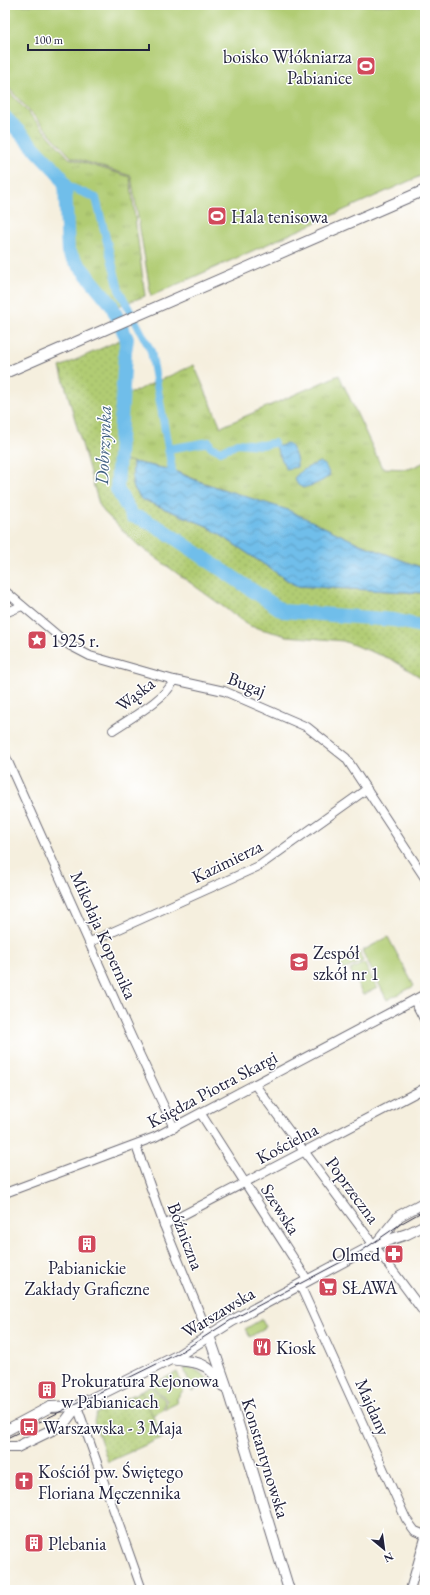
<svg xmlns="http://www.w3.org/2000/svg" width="430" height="1595" font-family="'EB Garamond',serif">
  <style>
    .grass { fill: url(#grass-tufts); stroke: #6a7757 }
    .park { fill: url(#park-dots); stroke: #6a7757 }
    .pitch { fill: #b1cc73; stroke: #6a7757 }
    .water { fill: url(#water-waves); stroke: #497092 }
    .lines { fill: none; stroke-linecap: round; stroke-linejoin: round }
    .canal { stroke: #70beea; stroke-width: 8 }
    .river { stroke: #70beea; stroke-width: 14 }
    .minor-casing { stroke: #6c6a74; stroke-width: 10 }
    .tertiary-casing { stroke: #6c6a74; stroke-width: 12 }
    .minor { stroke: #fff; stroke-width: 8 }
    .tertiary { stroke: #fff; stroke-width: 10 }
    .tram { stroke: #22223b; stroke-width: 1 }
    .labels { text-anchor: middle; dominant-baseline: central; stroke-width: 3; stroke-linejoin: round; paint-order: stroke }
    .poi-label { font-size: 18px; fill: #22223b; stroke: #fff; text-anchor: start }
    .street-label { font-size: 18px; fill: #22223b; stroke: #fff }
    .water-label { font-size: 19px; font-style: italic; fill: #416081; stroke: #fff }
  </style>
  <defs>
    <pattern id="grass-tufts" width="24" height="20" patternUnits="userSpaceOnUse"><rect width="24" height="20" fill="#b1cc73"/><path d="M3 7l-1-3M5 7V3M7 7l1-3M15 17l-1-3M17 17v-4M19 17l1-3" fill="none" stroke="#98af64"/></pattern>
    <pattern id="park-dots" width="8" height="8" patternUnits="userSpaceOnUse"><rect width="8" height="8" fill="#b1cc73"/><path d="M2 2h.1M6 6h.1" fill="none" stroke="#98af64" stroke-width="1.8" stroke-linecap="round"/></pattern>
    <pattern id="water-waves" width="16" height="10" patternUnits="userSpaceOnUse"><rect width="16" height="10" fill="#70beea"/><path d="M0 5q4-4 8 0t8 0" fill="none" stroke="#5c9abf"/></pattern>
  </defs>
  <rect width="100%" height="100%" fill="#fff"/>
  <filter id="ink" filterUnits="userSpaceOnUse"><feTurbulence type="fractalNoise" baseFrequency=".025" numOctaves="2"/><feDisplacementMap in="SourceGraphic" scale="8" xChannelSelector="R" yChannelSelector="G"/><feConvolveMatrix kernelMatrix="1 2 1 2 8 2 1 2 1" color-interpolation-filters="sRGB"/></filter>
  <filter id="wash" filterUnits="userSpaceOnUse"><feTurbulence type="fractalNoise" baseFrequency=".012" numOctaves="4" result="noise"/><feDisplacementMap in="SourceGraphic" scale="16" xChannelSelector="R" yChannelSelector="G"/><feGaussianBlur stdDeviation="0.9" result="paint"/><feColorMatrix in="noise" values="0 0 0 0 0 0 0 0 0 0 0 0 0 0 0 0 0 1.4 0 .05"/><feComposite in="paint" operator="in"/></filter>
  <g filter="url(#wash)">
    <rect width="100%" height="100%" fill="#f5efde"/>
    <g class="grass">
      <path d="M5,87L69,158L130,177L145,296L118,306L72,249L67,175L5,112Z"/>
      <path d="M194,365L221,427L339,375L382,468L409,469L425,462V569L360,544L291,512L199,481L172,470L119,459L122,397Z"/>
      <path d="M262,1319L266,1327L250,1337L245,1329Z"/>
      <path d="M184,1368C196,1368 204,1374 211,1383L192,1391Z"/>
      <path d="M177,1372L184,1389L176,1400L177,1403L165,1409L167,1400L151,1385Z"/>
      <path d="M150,1386L165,1400L163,1410L150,1417L138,1392Z"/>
    </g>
    <g class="park">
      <path d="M122,339L118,462L119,459L133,462L132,485L141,499L207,526L296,586L425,593V680L391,659L343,641L287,636L250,626L138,545L104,512L99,504L60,367Z"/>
      <path d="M141,1391L163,1437L108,1462L94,1421L96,1414L99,1412Z"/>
    </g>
    <g class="pitch">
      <path d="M5,5H425V174L151,296L131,176L71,157L5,84Z"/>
      <path d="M388,937L414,986L387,1000L362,951Z"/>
      <path d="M359,952L363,961L344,970L339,961Z"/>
      <path d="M364,963L377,988L363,995L350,970Z"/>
    </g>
    <g class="water">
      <path d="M274,443L280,446L288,443C293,449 298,459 297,467L286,469Z"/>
      <path d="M133,462L172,470L200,482L288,510L360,544L425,569V593L296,586L207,526L141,499L132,485Z"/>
      <path d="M320,462L325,465L330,475C322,482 314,485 303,488L298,485L294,478C301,470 310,466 320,462Z"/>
    </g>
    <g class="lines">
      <g class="canal">
        <path d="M65,185L96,198L119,290L151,351L172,470"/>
        <path d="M168,449L209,442L210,446L220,451L230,447L237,443L261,445L274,443"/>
      </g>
      <path class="river" d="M5,117L60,175L65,185L68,252L111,304L127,339L125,352L117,489L132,516L143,519L163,530L283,611L394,620L425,627"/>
    </g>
  </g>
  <g filter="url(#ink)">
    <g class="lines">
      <g class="minor-casing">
        <g id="minor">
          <path d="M5,591L69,645L90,656L174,680L224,691L307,727L346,758L425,878"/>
          <path d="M5,613L22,606"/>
          <path d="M113,730C129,719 167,698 174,680"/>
          <path d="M5,755L131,1036L174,1128"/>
          <path d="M90,942L259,866L367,789"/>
          <path d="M414,1000L425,1021"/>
          <path d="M255,1085L425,1314"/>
          <path d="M201,1114L308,1281"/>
          <path d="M136,1146L164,1225L209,1336"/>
          <path d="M5,1193L155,1137L425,994"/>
          <path d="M164,1225L425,1088"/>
          <path d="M300,1285L406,1519L415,1531L425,1535"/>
          <path d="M77,1406L142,1590"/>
          <path d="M410,1590L425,1538"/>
        </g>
      </g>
      <g class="tertiary-casing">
        <g id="tertiary">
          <path d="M5,373L425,190"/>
          <path d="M376,1244L399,1216L425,1202"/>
          <path d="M209,1336L228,1391L289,1590"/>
          <path d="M172,1359C186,1362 200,1360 211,1371C216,1376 219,1382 223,1386"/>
          <path d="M5,1431L50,1407L77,1406L179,1355L232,1321L374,1245L407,1234L425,1225"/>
          <path d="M5,1447H17L60,1426L65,1422L77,1406"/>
        </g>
      </g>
      <use href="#minor" class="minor"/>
      <use href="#tertiary" class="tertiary"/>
      <path class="tram" d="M5,1439L179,1353L231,1320L360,1252L402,1223L425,1210"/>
    </g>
  </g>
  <defs>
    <g id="stadium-square" transform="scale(1)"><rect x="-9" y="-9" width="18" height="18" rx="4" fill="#d1495b" stroke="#fff"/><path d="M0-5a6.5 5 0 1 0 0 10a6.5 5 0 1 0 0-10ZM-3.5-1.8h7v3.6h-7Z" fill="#fff"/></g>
    <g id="sight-square" transform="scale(1)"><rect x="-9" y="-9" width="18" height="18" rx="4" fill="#d1495b" stroke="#fff"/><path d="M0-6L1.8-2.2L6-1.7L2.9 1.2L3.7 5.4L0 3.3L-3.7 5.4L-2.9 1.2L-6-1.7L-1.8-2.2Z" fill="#fff"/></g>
    <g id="school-square" transform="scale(1)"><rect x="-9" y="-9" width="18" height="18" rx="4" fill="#d1495b" stroke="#fff"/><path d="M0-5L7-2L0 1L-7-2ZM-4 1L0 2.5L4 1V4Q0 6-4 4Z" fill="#fff"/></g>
    <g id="building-square" transform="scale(1)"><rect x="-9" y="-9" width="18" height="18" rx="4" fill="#d1495b" stroke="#fff"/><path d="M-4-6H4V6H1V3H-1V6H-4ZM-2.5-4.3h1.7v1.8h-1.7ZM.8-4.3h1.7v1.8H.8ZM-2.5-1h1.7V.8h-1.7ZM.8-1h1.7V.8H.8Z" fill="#fff"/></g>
    <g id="pharmacy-square" transform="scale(1)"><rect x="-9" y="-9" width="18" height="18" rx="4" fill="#d1495b" stroke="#fff"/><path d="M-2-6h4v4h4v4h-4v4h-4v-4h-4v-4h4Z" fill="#fff"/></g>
    <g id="supermarket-square" transform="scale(1)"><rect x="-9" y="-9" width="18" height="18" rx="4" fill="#d1495b" stroke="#fff"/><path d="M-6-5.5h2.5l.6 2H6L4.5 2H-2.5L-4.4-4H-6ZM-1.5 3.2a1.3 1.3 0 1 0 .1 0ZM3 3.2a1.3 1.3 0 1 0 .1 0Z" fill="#fff"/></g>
    <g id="restaurant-square" transform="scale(1)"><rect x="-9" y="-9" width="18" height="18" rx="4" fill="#d1495b" stroke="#fff"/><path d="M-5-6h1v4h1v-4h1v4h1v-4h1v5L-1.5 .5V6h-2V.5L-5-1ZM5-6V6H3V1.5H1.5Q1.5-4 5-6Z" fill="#fff"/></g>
    <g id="bus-square" transform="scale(1)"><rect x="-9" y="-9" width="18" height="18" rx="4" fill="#d1495b" stroke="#fff"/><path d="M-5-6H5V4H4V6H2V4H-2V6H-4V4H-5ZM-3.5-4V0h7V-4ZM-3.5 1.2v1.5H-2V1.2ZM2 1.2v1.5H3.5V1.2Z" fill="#fff"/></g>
    <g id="church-square" transform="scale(1)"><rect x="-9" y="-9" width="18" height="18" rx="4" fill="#d1495b" stroke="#fff"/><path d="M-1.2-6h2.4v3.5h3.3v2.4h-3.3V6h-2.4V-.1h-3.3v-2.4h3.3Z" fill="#fff"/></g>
  </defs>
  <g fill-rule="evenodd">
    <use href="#stadium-square" x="366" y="66"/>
    <use href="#stadium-square" x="217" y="216"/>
    <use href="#sight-square" x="37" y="640"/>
    <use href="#school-square" x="299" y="962"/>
    <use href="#building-square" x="87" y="1244"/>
    <use href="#pharmacy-square" x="394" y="1254"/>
    <use href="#supermarket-square" x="328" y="1287"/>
    <use href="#restaurant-square" x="262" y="1347"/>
    <use href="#building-square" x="47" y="1390"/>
    <use href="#bus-square" x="29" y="1427"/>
    <use href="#church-square" x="24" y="1481"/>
    <use href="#building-square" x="34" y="1543"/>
  </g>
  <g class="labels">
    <g class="poi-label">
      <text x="352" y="56" text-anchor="end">boisko Włókniarza<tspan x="352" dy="21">Pabianice</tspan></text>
      <text x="231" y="216">Hala tenisowa</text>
      <text x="51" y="640">1925 r.</text>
      <text x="313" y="952">Zespół<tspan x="313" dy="21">szkół nr 1</tspan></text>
      <text x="380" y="1254" text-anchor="end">Olmed</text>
      <text x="87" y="1267" text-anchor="middle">Pabianickie<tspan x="87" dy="21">Zakłady Graficzne</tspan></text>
      <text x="342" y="1287">SŁAWA</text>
      <text x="276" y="1347">Kiosk</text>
      <text x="61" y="1380">Prokuratura Rejonowa<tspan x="61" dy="21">w Pabianicach</tspan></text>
      <text x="43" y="1427">Warszawska - 3 Maja</text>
      <text x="38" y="1471">Kościół pw. Świętego<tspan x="38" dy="21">Floriana Męczennika</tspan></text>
      <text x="48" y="1543">Plebania</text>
    </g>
    <g class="street-label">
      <text transform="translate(247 684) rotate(21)">Bugaj</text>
      <text transform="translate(135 694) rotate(-38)">Wąska</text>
      <text transform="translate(227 861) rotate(-26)">Kazimierza</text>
      <text transform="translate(104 935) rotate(66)">Mikołaja Kopernika</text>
      <text transform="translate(212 1089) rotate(-28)">Księdza Piotra Skargi</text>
      <text transform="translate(287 1143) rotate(-28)">Kościelna</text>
      <text transform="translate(353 1190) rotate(54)">Poprzeczna</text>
      <text transform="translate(281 1209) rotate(57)">Szewska</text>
      <text transform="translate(186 1236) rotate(69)">Bóźniczna</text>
      <text transform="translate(218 1312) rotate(-31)">Warszawska</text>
      <text transform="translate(373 1407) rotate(66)">Majdany</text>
      <text transform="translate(266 1458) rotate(73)">Konstantynowska</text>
    </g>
    <g class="water-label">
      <text transform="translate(103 445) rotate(-88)">Dobrzynka</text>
    </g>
  </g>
  <rect width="430" height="1595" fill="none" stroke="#fff" stroke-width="20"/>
  <g transform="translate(384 1549) rotate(151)" stroke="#ffffff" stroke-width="3" paint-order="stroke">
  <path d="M0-3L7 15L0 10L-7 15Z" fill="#22223b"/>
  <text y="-6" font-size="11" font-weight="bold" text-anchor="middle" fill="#22223b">N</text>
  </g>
  <path d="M28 44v6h121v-6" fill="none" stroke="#22223b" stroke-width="2"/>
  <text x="34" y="44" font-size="12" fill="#22223b" stroke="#ffffff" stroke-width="3" paint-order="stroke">100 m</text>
</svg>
